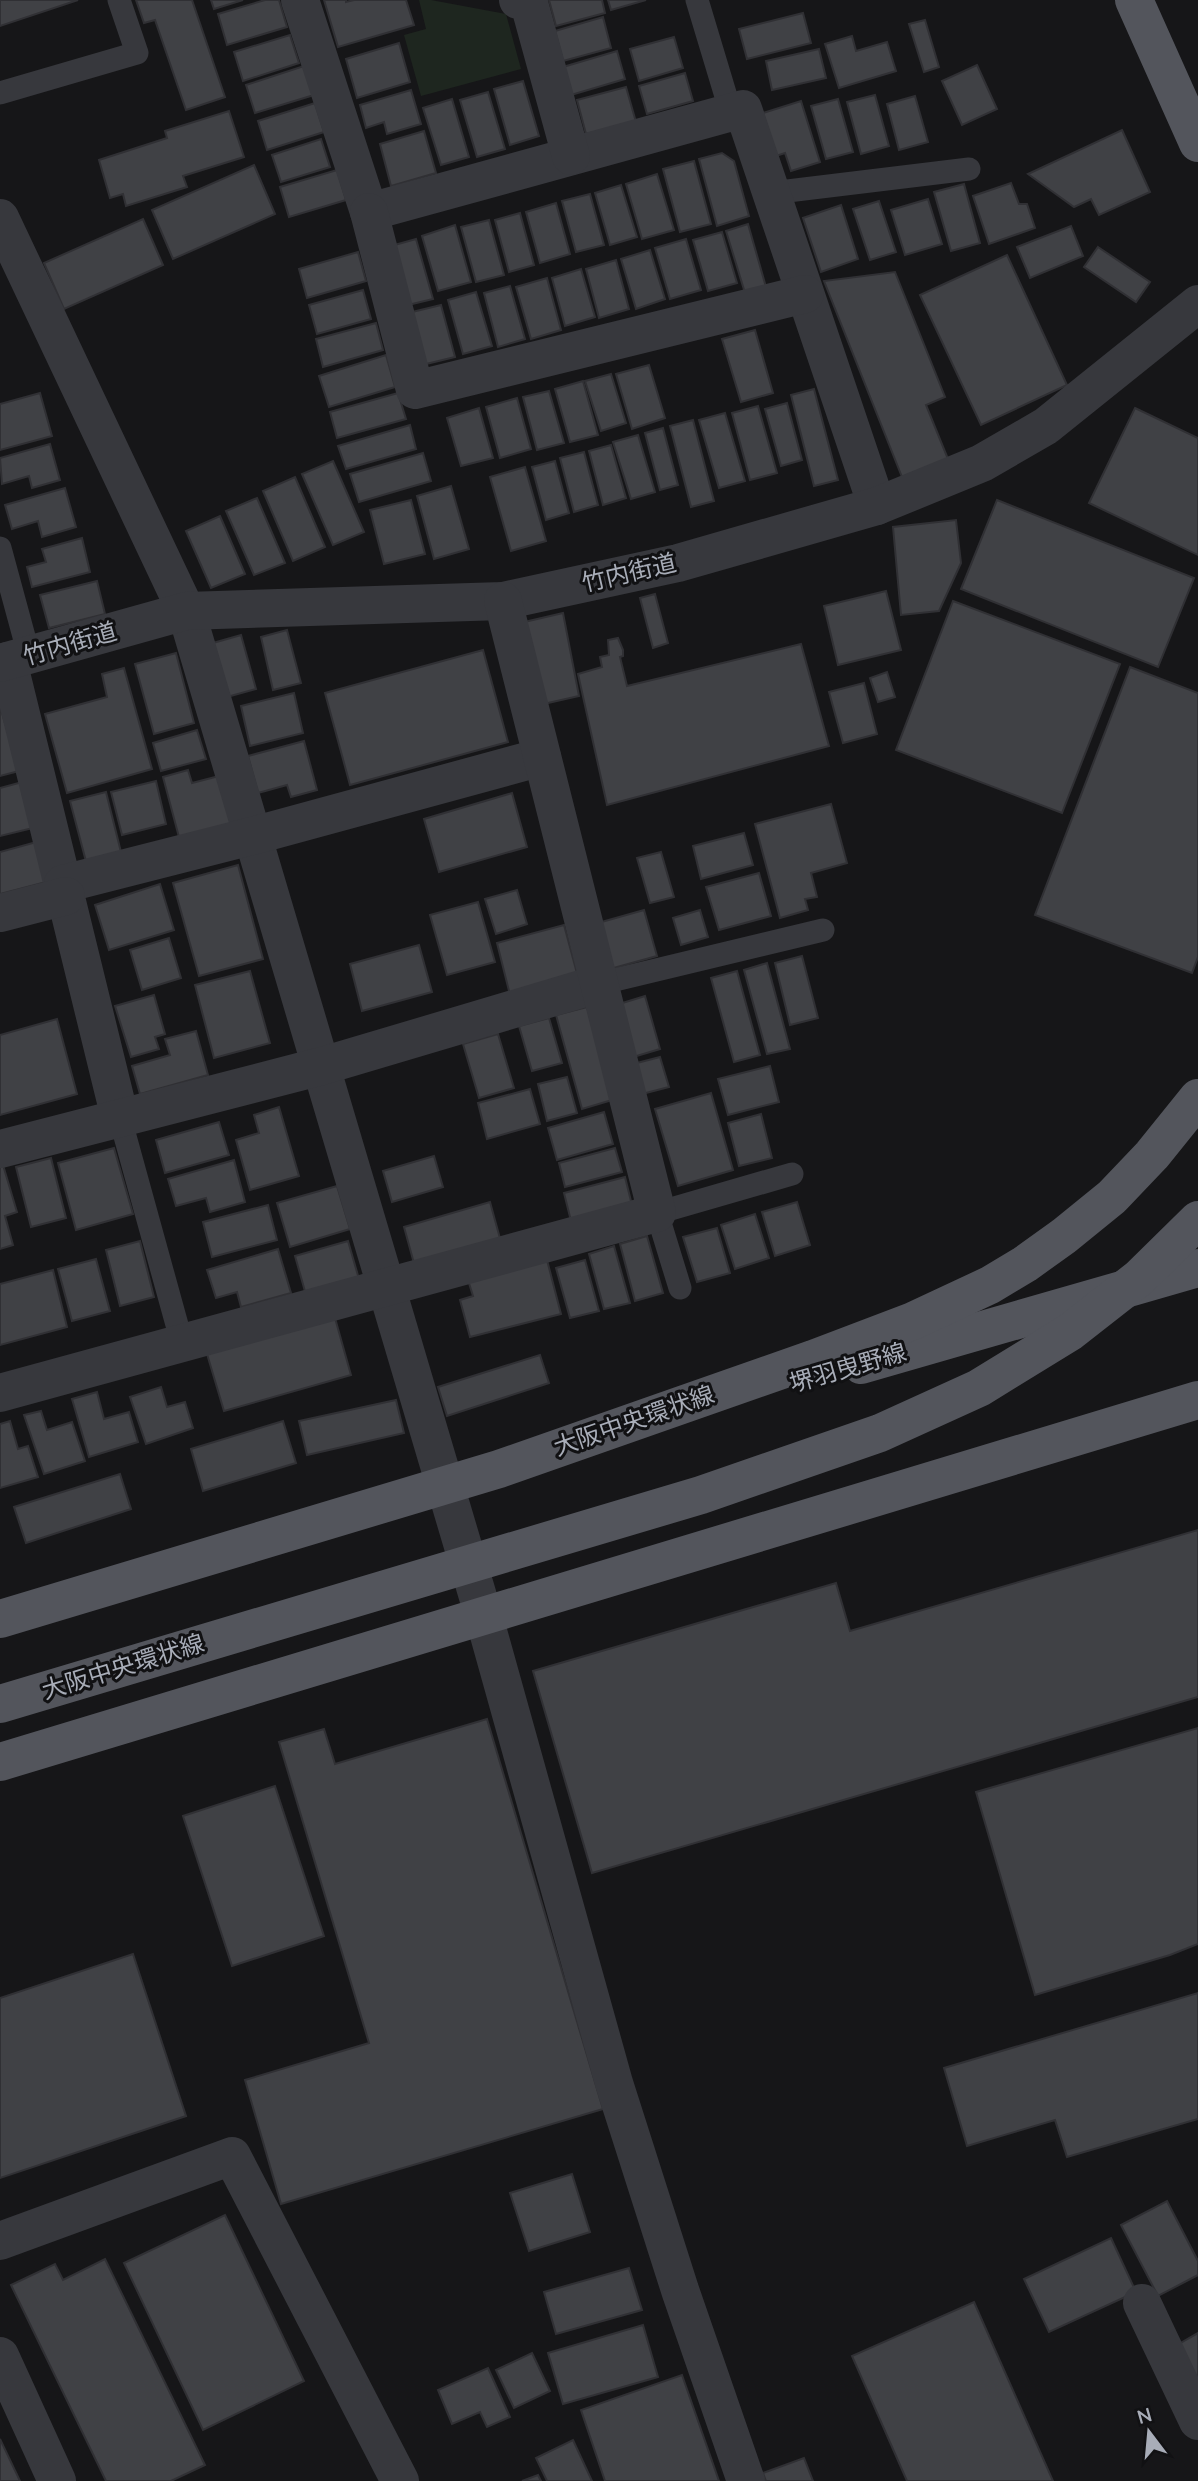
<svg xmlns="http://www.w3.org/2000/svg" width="1198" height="2481" font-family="'Nunito Sans','Noto Sans JP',sans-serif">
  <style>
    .green { fill: #1e261f }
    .building { fill: #404145; stroke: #303034; stroke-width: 2 }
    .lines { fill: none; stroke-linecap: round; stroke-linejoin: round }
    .lane { stroke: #37383d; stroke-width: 23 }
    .street { stroke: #37383d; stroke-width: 38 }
    .primary { stroke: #53555c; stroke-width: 38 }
    .primary-bridge { stroke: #53555c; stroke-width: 38 }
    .labels { text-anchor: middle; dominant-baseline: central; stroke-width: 6; stroke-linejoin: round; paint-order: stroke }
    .street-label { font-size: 24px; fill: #a8adb8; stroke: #111113 }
  </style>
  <rect width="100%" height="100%" fill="#161618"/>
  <path class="green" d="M419,0H431L506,14L521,69L421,96L404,35L426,29Z"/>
  <g class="building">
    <path d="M0,0H78L0,26Z"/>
    <path d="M136,0H192L225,97L186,110L155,20L144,23Z"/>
    <path d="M211,0H243L214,9Z"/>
    <path d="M265,0H279L287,27L227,45L218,14Z"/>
    <path d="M324,0H346V2L354,0H406L414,25L338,47Z"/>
    <path d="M549,0H602L605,13L556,26Z"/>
    <path d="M608,0H646L611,10Z"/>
    <path d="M803,13L811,43L747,59L739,29Z"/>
    <path d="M603,17L611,48L563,61L555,31Z"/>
    <path d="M925,20L939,67L924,72L909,24Z"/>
    <path d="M290,35L299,63L243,81L234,52Z"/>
    <path d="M852,36L856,51L887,42L896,71L839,88L825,44Z"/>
    <path d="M674,37L683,68L639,81L630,49Z"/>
    <path d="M399,43L410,82L357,98L346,59Z"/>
    <path d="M819,49L826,78L772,90L766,61Z"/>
    <path d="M617,51L625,79L571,95L563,67Z"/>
    <path d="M977,65L997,109L962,125L942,81Z"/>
    <path d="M304,66L314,95L255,113L246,85Z"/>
    <path d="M685,73L693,101L647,114L639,86Z"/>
    <path d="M523,81L539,136L510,145L494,89Z"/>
    <path d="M626,87L636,122L586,134L577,100Z"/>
    <path d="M411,90L421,124L387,134L384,122L366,128L360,105Z"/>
    <path d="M488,92L505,149L477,157L460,100Z"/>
    <path d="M875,95L889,146L861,154L847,102Z"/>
    <path d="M915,96L928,142L899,150L887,104Z"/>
    <path d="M452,99L469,157L441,165L423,108Z"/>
    <path d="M838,99L853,152L826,159L811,106Z"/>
    <path d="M801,101L820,162L791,171L785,153L776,156L763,113Z"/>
    <path d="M315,103L324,132L267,150L258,121Z"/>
    <path d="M229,111L244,157L183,176L187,187L126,206L123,194L110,198L99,160L167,138L165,131Z"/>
    <path d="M1122,130L1150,192L1099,215L1091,199L1074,207L1028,174Z"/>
    <path d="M424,131L436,173L391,186L380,144Z"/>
    <path d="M321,139L330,167L281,182L272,155Z"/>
    <path d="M722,153L734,161L749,216L717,226L699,159Z"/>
    <path d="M694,161L711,224L680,232L663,169Z"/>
    <path d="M254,165L275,214L173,259L152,210Z"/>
    <path d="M337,170L346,200L289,217L280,187Z"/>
    <path d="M657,174L674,230L642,239L626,184Z"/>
    <path d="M1011,183L1019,204H1027L1035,228L989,244L973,196Z"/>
    <path d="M964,184L980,243L951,251L934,192Z"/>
    <path d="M621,185L637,237L610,245L595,193Z"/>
    <path d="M590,194L604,245L576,252L562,201Z"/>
    <path d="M928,199L942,244L905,255L891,210Z"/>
    <path d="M879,201L896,252L870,260L853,209Z"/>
    <path d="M556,203L570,254L540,263L526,212Z"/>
    <path d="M841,205L858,259L821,272L803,218Z"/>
    <path d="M520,213L534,265L509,272L495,220Z"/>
    <path d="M143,219L163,265L64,309L44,263Z"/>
    <path d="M489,220L504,275L476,282L461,227Z"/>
    <path d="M748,224L766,287L745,293L726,231Z"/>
    <path d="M455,225L471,282L438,291L422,236Z"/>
    <path d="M1071,226L1083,256L1030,278L1017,247Z"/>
    <path d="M722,232L737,283L708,291L693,240Z"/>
    <path d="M416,239L433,299L408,305L391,246Z"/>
    <path d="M686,239L701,290L670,299L655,248Z"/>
    <path d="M1098,247L1150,282L1136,302L1084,267Z"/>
    <path d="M650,250L665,299L636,309L621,259Z"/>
    <path d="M358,252L366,281L307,298L299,269Z"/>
    <path d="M1007,255L1067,385L981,425L920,295Z"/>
    <path d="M616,260L629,309L599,318L586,269Z"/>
    <path d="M581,269L595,317L565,326L552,278Z"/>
    <path d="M895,272L945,397L926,405L948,459L902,477L824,281Z"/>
    <path d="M547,278L561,330L531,339L516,287Z"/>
    <path d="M510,286L525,339L498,347L484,293Z"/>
    <path d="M363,290L371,319L317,334L309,305Z"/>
    <path d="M476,292L492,346L463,354L448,300Z"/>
    <path d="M441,305L455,357L422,365L408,313Z"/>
    <path d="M376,323L383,350L323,367L316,339Z"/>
    <path d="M755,330L773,393L741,402L722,339Z"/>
    <path d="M386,355L395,387L329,407L319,376Z"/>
    <path d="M649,365L665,418L632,429L616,374Z"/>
    <path d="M611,374L626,423L601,431L585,381Z"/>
    <path d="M583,381L598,435L570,442L555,389Z"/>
    <path d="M814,389L838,480L814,486L791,395Z"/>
    <path d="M549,391L564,443L537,450L523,397Z"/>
    <path d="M40,393L52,436L0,450V404Z"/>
    <path d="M398,393L406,419L337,438L330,412Z"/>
    <path d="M517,398L531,449L500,458L486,407Z"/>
    <path d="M787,403L802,460L781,466L765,409Z"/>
    <path d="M758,406L777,473L750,480L732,413Z"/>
    <path d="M479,408L493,458L461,466L447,418Z"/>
    <path d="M1135,408L1198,438V555L1089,503Z"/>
    <path d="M725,413L745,481L719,488L699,420Z"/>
    <path d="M693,420L714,501L691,507L670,426Z"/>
    <path d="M410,425L416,449L346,469L338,446Z"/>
    <path d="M663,428L678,485L660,490L645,433Z"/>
    <path d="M638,435L655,492L631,499L613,442Z"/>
    <path d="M50,444L60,480L32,488L29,476L2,484L0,458Z"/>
    <path d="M611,445L626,498L603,505L589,451Z"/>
    <path d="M584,452L598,505L574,512L560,458Z"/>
    <path d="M423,453L431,481L359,502L350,474Z"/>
    <path d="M333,461L364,532L333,545L302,474Z"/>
    <path d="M555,461L569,513L546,520L532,467Z"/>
    <path d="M525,467L546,541L511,551L490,477Z"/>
    <path d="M295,477L325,547L293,561L263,491Z"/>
    <path d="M451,486L469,549L434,559L417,496Z"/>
    <path d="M65,488L76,527L42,537L38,521L12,529L5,505Z"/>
    <path d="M257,498L285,563L254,575L226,511Z"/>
    <path d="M411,500L425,554L384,564L370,510Z"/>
    <path d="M997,500L1194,578L1158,667L961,589Z"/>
    <path d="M220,516L245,574L211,588L186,531Z"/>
    <path d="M956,520L961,563L939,611L901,615L893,527Z"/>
    <path d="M82,538L90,572L32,587L27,567L46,562L42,549Z"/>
    <path d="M97,581L105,614L49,628L40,595Z"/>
    <path d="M886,591L901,650L838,665L824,606Z"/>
    <path d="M655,594L668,643L653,648L640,598Z"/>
    <path d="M953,601L1120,664L1062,813L896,750Z"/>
    <path d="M563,613L579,696L539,705L520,623Z"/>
    <path d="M287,630L301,683L273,690L261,637Z"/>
    <path d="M241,635L256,689L227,697L213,643Z"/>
    <path d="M618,638L623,650V656L620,657L627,686L801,644L829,746L607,805L578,674L602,667L600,657L609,655L608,640Z"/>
    <path d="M483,650L508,742L350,785L325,693Z"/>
    <path d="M176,653L194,723L154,734L135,664Z"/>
    <path d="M1130,667L1198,693V957L1192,973L1035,915Z"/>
    <path d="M124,668L152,769L67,793L45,714L107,697L102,674Z"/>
    <path d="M887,672L895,697L878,702L870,678Z"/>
    <path d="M864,683L877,734L843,743L829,692Z"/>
    <path d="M294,693L303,733L250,746L241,706Z"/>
    <path d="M0,706L19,771L0,776Z"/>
    <path d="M197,730L206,759L161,771L153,743Z"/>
    <path d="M304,741L317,790L291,797L287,785L258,793L248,756Z"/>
    <path d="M188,770L192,783L219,776L232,826L180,841L163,777Z"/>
    <path d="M26,781L37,827L0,836V788Z"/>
    <path d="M156,781L166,824L122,835L111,792Z"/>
    <path d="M106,792L123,860L88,869L70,801Z"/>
    <path d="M512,793L527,847L439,872L424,819Z"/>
    <path d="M831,804L847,863L811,873L817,897L805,899L808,910L780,918L755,824Z"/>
    <path d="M744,833L753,865L701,879L693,846Z"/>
    <path d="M40,841L50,881L0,894V852Z"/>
    <path d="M661,852L674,897L650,903L637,858Z"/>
    <path d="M238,865L263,959L199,976L173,883Z"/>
    <path d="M759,873L771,916L719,930L706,887Z"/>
    <path d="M160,884L174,930L109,950L95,905Z"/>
    <path d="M517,890L527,924L496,934L485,899Z"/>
    <path d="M478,902L495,962L447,975L430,915Z"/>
    <path d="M644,910L657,956L610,969L598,923Z"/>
    <path d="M700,910L708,937L681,945L673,918Z"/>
    <path d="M564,925L578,977L510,995L497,943Z"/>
    <path d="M169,938L181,978L142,990L130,950Z"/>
    <path d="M419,945L432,992L362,1011L350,964Z"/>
    <path d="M802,956L818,1018L790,1025L775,963Z"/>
    <path d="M767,963L790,1049L767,1054L744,970Z"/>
    <path d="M250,971L270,1043L214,1058L195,985Z"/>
    <path d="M737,971L760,1055L734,1062L711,978Z"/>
    <path d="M154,995L165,1034L155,1037L159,1049L131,1057L115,1006Z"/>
    <path d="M645,996L660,1049L630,1058L616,1005Z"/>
    <path d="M587,1007L612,1100L582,1109L556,1015Z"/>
    <path d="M549,1018L562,1063L532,1071L519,1026Z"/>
    <path d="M57,1019L77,1094L0,1115V1035Z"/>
    <path d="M196,1031L208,1075L140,1094L132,1066L170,1055L165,1039Z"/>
    <path d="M498,1034L514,1088L479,1098L463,1044Z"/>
    <path d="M660,1057L669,1087L642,1094L633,1064Z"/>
    <path d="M770,1066L779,1102L728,1115L718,1079Z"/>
    <path d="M567,1077L577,1113L547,1121L538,1084Z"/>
    <path d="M530,1089L540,1124L487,1139L478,1103Z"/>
    <path d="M711,1093L733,1170L678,1186L655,1109Z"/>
    <path d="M279,1107L299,1176L250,1190L236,1140L259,1133L254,1115Z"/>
    <path d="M604,1112L613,1144L557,1160L548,1128Z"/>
    <path d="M761,1114L772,1158L739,1166L728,1123Z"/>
    <path d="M219,1122L229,1155L165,1173L156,1140Z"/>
    <path d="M114,1148L133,1214L76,1230L58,1163Z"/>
    <path d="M615,1148L622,1172L565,1187L559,1163Z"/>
    <path d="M434,1156L443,1187L392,1202L383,1171Z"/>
    <path d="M51,1158L66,1218L31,1227L16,1167Z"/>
    <path d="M234,1160L245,1202L210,1212L206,1198L176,1206L168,1179Z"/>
    <path d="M0,1165H3L17,1212L5,1216L13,1245L0,1249Z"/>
    <path d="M625,1177L632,1205L571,1221L564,1193Z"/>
    <path d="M337,1186L350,1229L290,1247L277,1203Z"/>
    <path d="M490,1202L501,1242L415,1267L404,1227Z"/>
    <path d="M797,1202L810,1245L775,1256L762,1212Z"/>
    <path d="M268,1205L277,1240L212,1257L203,1222Z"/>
    <path d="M755,1214L769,1258L735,1269L721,1225Z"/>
    <path d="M717,1228L730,1273L697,1282L683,1237Z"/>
    <path d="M647,1236L663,1293L635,1301L620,1244Z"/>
    <path d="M140,1241L154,1297L120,1306L106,1250Z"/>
    <path d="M348,1241L359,1279L306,1295L295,1256Z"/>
    <path d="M614,1246L630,1303L604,1309L589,1254Z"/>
    <path d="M278,1249L291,1293L241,1307L237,1292L216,1298L207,1270Z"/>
    <path d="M96,1259L110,1311L72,1321L58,1269Z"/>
    <path d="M547,1260L561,1314L470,1337L460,1300L473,1296L468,1280Z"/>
    <path d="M585,1260L599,1311L570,1318L556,1268Z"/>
    <path d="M53,1270L67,1327L0,1345V1284Z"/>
    <path d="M335,1318L351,1375L224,1411L207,1354Z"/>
    <path d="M540,1355L549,1383L447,1416L438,1387Z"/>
    <path d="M161,1387L167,1407L185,1402L193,1428L146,1444L130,1397Z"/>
    <path d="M97,1392L104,1419L129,1412L138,1442L89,1457L72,1399Z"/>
    <path d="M396,1400L404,1433L307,1455L299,1421Z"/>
    <path d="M41,1411L47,1430L72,1422L85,1461L44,1474L24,1415Z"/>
    <path d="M10,1421L18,1449L28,1446L38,1477L0,1488V1424Z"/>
    <path d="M283,1421L296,1463L203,1491L191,1449Z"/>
    <path d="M120,1474L131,1509L26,1543L14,1507Z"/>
    <path d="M1198,1530V1697L592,1873L533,1671L836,1583L850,1631Z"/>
    <path d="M487,1719L603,2109L281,2204L245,2080L369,2043L279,1742L324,1729L335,1764Z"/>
    <path d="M1198,1728V1944L1170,1955L1035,1995L976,1792Z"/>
    <path d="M275,1786L324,1936L232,1966L183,1816Z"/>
    <path d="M133,1954L186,2116L0,2178V1998Z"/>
    <path d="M1198,1993V2119L1067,2157L1055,2120L967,2146L944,2068Z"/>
    <path d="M572,2174L590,2232L529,2251L510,2193Z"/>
    <path d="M1167,2201L1198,2261V2275L1158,2296L1121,2225Z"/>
    <path d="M225,2215L304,2381L203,2430L124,2263Z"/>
    <path d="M1111,2238L1136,2292L1049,2332L1024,2279Z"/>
    <path d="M105,2259L205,2465L171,2481H106L11,2285L55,2264L63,2280Z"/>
    <path d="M629,2268L642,2310L556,2334L544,2292Z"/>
    <path d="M974,2302L1053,2481H907L852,2356Z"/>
    <path d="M643,2325L658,2377L563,2404L548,2353Z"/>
    <path d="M1198,2333V2381L1177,2345Z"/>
    <path d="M532,2353L550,2391L514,2408L496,2370Z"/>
    <path d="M488,2368L510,2417L487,2427L480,2412L452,2424L438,2390Z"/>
    <path d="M682,2375L719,2481H605L581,2410Z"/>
    <path d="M0,2439L20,2481H0Z"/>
    <path d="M573,2440L592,2481H547L536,2458Z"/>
    <path d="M804,2458L813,2481H766L763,2473Z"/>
    <path d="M538,2475L541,2481H522Z"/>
  </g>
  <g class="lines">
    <g class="lane">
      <path d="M697,0L731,113"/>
      <path d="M0,93L137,53L119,0"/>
      <path d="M771,193L969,169"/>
      <path d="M0,548L29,655"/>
      <path d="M598,984L823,930"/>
      <path d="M120,1118L182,1343"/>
      <path d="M680,1288L657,1213L792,1174"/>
    </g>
    <g class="street">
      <path d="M300,0L369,212L743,109L877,506"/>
      <path d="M518,0L529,3L571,156"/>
      <path d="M369,212L415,390L805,294"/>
      <path d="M0,218L186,611L484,1617L614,2083L680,2290L746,2481"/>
      <path d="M8,661L120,1118"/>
      <path d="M0,663L186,611L503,601L678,563L877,506L982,463L1046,426L1198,304"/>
      <path d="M63,884L252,836L542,757"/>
      <path d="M0,913L66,896"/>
      <path d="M0,1149L322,1066L598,984"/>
      <path d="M0,1393L657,1213L503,601"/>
      <path d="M0,2241L232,2156L400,2481"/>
      <path d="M1142,2303L1198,2421"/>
      <path d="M0,2356L57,2481"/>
    </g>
    <g class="primary">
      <path d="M1134,0L1198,143"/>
      <path d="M861,1365L1198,1268"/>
      <path d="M0,1619L499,1469L813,1359L913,1321L990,1285L1025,1264L1064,1236L1112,1197L1152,1155L1198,1098"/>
      <path d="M0,1762L1198,1400"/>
    </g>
    <path class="primary-bridge" d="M0,1704L701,1495L880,1433L979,1388L1070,1332L1139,1278L1198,1220"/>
  </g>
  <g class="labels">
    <g class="street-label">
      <text transform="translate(629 573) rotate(-13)">竹内街道</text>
      <text transform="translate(70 644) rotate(-16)">竹内街道</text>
      <text transform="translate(848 1368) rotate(-16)">堺羽曳野線</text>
      <text transform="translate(634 1421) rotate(-19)">大阪中央環状線</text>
      <text transform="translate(123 1667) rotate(-17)">大阪中央環状線</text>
    </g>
  </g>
  <g transform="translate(1149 2432) rotate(344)" stroke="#111113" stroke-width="5" paint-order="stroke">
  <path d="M0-5L12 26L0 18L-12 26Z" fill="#a8adb8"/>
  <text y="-10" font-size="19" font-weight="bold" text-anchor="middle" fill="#a8adb8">N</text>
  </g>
</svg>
